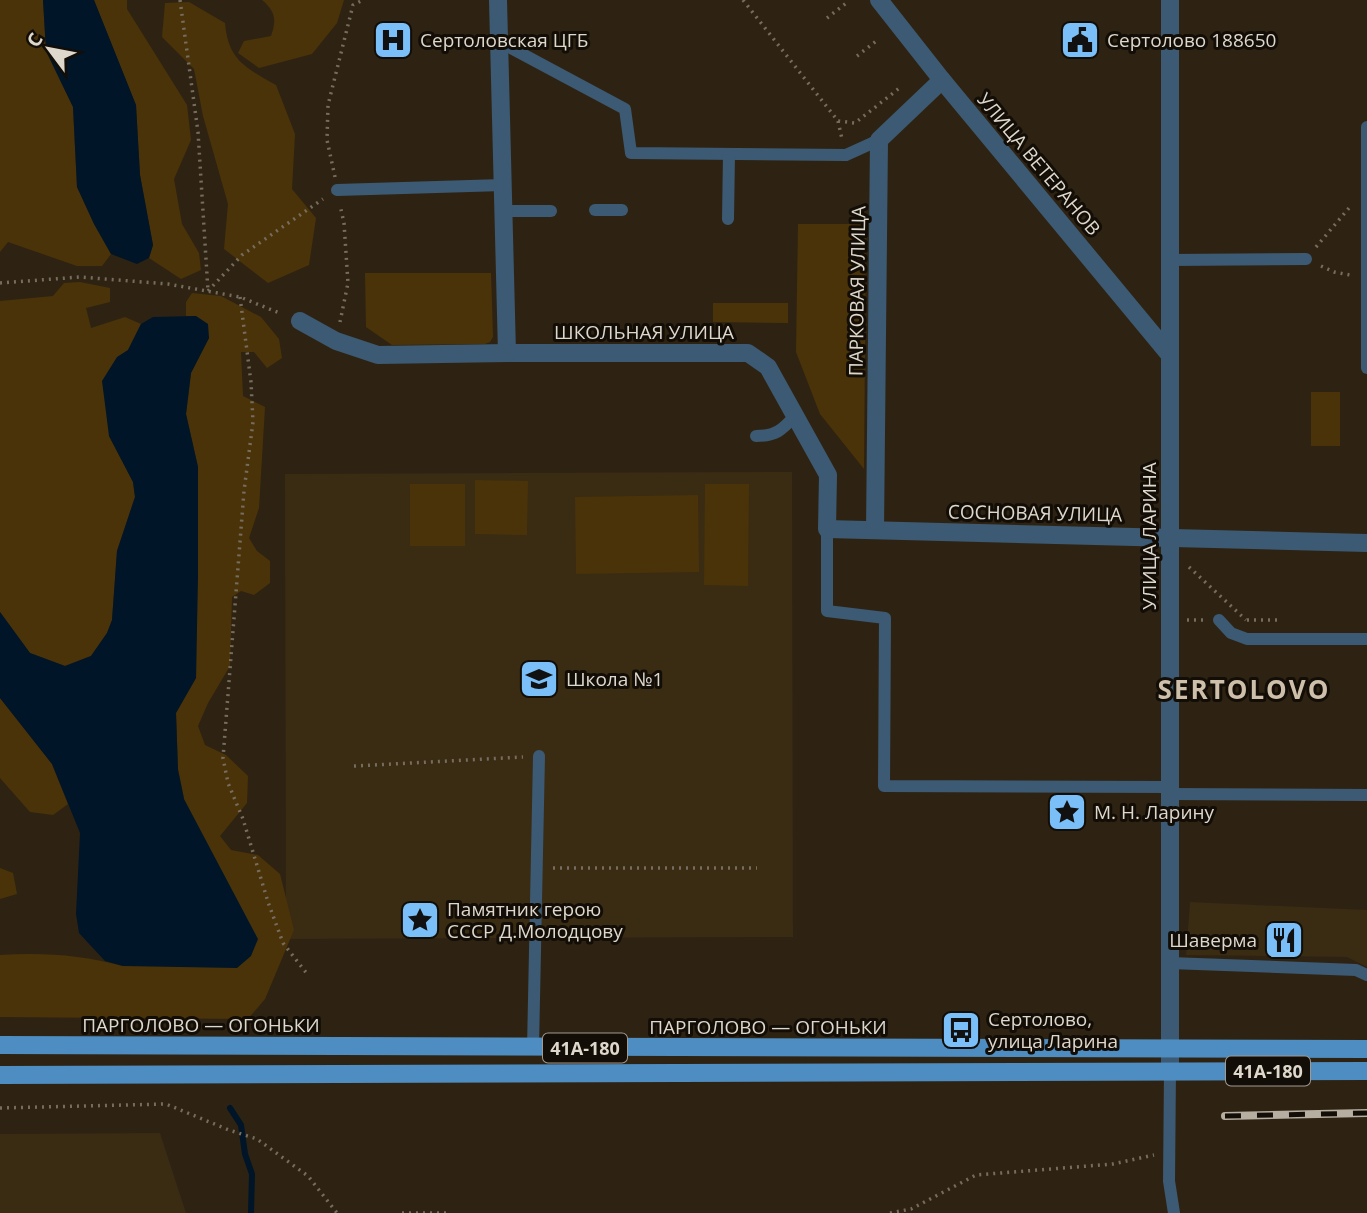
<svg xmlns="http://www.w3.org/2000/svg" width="1367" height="1213" font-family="'Open Sans',sans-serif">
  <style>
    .built { fill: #3a2b13 }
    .green { fill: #4a3309 }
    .water { fill: #001527 }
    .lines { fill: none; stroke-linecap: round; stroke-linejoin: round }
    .stream { stroke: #001527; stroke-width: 6 }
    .path { stroke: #766d5f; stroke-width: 3.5; stroke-dasharray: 2 5; stroke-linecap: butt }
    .lane { stroke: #3c5a73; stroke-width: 12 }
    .street { stroke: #3c5a73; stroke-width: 18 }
    .primary { stroke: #4e8dc1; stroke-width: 18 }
    .rail-casing { stroke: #b6aea1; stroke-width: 8 }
    .rail { stroke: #120d06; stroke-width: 5; stroke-dasharray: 16; stroke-linecap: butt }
    .labels { text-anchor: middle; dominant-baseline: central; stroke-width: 6; stroke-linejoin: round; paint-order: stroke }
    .shield { fill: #120d06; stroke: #a19a91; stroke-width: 2 }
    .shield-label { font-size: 18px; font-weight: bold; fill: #ded7cc }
    .poi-label { font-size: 19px; fill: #ded7cc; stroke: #120d06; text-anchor: start }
    .street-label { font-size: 19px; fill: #ded7cc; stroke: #120d06 }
    .district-label { font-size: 26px; font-weight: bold; letter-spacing: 2px; fill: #cdbfa9; stroke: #120d06 }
  </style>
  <rect width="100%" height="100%" fill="#2e2312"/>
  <g class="built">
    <path d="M792,472L793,937L286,939L285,474Z"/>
    <path d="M1190,902L1367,910V967L1347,957L1186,955Z"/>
    <path d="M160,1133L186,1213H0V1134Z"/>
  </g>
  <g class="green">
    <path d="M0,0H43L46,51L73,107L77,187L94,224L111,254L102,266H77L8,242L0,252Z"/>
    <path d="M94,0H127V9L187,105L191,140L174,179L182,224L199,253L201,270L181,279L149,258L153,245L140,175L136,105Z"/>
    <path d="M262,0H344L337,23L312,54L259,68L238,53L244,41L271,36C277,19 275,11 262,0Z"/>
    <path d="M189,2L225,23C228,60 246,68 276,85L295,134L292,189L316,218L309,265L268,283L224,249L228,204L203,116L194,69L162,37L165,3Z"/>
    <path d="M798,224H866L864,469L820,414L796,352Z"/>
    <path d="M365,273H491L493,337L490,342L485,344L392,345L366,327Z"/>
    <path d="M80,282L110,288V302L86,308L91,328L125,317L141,324L128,350L117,358L109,436L133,482L135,497L117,551L112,620L107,633L91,656L65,666L30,653L0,612V301L53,296L64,283Z"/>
    <path d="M192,293L221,296L261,317L279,339L282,358L267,368L254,352H241L243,396L265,407L259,508L249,538L257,551L270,561V583L254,595L241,591L232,597L230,666L208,703L198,726L205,745L226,755L248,776L247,803L220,836L231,850L258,855L280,874L294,930L265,999L248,1019L0,1017V955C42,952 83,955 123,966L184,798L178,769L176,713L196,678L198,467L186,414L191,373L209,338L196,316H186V302Z"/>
    <path d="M713,303H788V323L713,322Z"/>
    <rect x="1311" y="392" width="29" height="54"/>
    <path d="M475,480L528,481L527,535L475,534Z"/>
    <rect x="410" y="484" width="55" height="62"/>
    <path d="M705,484H749L748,586L704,585Z"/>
    <path d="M698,495L699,572L576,574L575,497Z"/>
    <path d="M0,698L52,764L68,804L53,815L30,812L0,778Z"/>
    <path d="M0,868L13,873L17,894L0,899Z"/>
  </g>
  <g class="water">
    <path d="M43,0H94L136,105L140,175L153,245L149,258L137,264L111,254L94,224L77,187L73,107L46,51Z"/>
    <path d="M196,316L208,324L209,338L191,373L186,414L198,467V577L196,678L176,713L178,770L184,799L258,939L251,956L237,968L123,966L105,961L79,933L76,914L80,833L52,764L0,698V612L30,653L65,666L91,656L107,633L112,620L117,551L135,497L133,482L109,436L102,381L117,357L128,350L141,324L153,317Z"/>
  </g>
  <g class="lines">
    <path class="stream" d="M230,1108L241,1125L245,1154L252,1174L251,1213"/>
    <g class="path">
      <path d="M180,0L198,132L208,291"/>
      <path d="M743,0L838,121L855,123L902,86"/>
      <path d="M827,18L849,1"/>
      <path d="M857,56L879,39"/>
      <path d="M838,121L842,139"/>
      <path d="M335,177L327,140L328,105L353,5L363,0"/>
      <path d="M1316,247L1349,208"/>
      <path d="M1321,266L1334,272L1350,275"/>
      <path d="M0,283L80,277L168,284L240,297L282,314"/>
      <path d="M208,291L242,255L323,199"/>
      <path d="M240,297L251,382L253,422L244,491L223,758L228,783L243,819L268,902L283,943L308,975"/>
      <path d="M340,322L348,283L344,223L340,205"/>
      <path d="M1189,567L1246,620"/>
      <path d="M1187,620H1204"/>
      <path d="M1247,620H1281"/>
      <path d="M354,766L523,757"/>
      <path d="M553,868H757"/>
      <path d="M0,1108L166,1104L229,1130L257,1139L308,1176L337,1213"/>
      <path d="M402,1213H448"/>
      <path d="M890,1213L911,1209L976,1175L1113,1164L1154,1155"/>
    </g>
    <g class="lane">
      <path d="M498,41L625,109L631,153L846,155L879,140"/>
      <path d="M1367,127V368"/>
      <path d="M337,190L503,185"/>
      <path d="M595,210H622"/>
      <path d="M504,211H551"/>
      <path d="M728,219L729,154"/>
      <path d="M1169,260L1306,259"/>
      <path d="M756,436C776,436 782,430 795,416"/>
      <path d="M827,529V611L885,618L884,786L1170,787"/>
      <path d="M1219,620L1231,633L1247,639H1367"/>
      <path d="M1170,794L1367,795"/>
      <path d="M1170,963L1356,970L1367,975"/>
      <path d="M533,1048L539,756"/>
      <path d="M1170,1071L1169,1181L1174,1213"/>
    </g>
    <g class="street">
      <path d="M498,0L507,353H748L768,367L828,475L827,529L1367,543"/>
      <path d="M879,0L942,80L1169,354"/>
      <path d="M1170,0V1071"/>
      <path d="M300,321L336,341L378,355L507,353"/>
      <path d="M875,530L879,140L942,80"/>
    </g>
    <g class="primary">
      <path d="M0,1045L1367,1049"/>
      <path d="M0,1075L1367,1071"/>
    </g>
    <g class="rail-casing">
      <path id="rail" d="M1225,1116L1367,1113"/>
    </g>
    <use href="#rail" class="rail"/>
  </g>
  <defs>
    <g id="hospital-square" transform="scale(2.0125)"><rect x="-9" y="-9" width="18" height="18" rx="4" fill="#7abff8" stroke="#120d06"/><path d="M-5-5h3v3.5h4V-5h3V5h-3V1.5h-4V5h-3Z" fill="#111"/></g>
    <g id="civic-square" transform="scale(2.0125)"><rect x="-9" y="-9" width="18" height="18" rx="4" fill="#7abff8" stroke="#120d06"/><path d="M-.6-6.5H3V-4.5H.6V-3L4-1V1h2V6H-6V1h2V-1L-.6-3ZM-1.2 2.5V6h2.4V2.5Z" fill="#111"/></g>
    <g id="school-square" transform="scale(2.0125)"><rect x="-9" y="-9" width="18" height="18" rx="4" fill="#7abff8" stroke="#120d06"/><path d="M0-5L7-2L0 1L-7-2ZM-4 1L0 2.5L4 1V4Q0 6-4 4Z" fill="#111"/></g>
    <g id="sight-square" transform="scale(2.0125)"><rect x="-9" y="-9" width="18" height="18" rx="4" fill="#7abff8" stroke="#120d06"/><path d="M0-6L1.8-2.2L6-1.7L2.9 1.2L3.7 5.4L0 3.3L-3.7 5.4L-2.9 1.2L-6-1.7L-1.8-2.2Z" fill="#111"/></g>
    <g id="restaurant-square" transform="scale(2.0125)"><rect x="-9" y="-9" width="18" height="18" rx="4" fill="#7abff8" stroke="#120d06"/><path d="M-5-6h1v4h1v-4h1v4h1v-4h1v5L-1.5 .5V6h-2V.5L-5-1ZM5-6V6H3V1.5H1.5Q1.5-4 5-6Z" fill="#111"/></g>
    <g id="bus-square" transform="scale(2.0125)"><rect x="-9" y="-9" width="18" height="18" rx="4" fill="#7abff8" stroke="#120d06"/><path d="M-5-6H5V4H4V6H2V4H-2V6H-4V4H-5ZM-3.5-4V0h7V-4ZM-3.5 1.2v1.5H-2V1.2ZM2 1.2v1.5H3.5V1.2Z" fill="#111"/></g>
  </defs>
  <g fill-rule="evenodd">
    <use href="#hospital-square" x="393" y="40"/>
    <use href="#civic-square" x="1080" y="40"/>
    <use href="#school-square" x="539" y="679"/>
    <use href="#sight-square" x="1067" y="812"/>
    <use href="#sight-square" x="420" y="920"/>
    <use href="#restaurant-square" x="1284" y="940"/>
    <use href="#bus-square" x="961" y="1030"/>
  </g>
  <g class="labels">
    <g class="shield">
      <rect x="543" y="1033.5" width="84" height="29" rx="5"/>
      <rect x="1226" y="1056.5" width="84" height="29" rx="5"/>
    </g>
    <g class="shield-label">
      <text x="585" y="1048">41А-180</text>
      <text x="1268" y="1071">41А-180</text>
    </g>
    <g class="poi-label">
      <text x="420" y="40">Сертоловская ЦГБ</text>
      <text x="1107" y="40">Сертолово 188650</text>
      <text x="566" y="679">Школа №1</text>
      <text x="1094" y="812">М. Н. Ларину</text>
      <text x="447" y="909">Памятник герою<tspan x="447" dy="22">СССР Д.Молодцову</tspan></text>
      <text x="1257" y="940" text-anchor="end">Шаверма</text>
      <text x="988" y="1019">Сертолово,<tspan x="988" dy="22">улица Ларина</tspan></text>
    </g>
    <g class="street-label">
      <text transform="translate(1039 164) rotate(50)">УЛИЦА ВЕТЕРАНОВ</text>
      <text transform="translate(857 291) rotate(-89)">ПАРКОВАЯ УЛИЦА</text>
      <text x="644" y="332">ШКОЛЬНАЯ УЛИЦА</text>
      <text transform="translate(1035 513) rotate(1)">СОСНОВАЯ УЛИЦА</text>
      <text transform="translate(1149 536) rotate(-90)">УЛИЦА ЛАРИНА</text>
      <text x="201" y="1025">ПАРГОЛОВО — ОГОНЬКИ</text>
      <text x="768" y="1027">ПАРГОЛОВО — ОГОНЬКИ</text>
    </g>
    <g class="district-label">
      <text x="1244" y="689">SERTOLOVO</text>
    </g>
  </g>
  <g transform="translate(49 49) rotate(302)" stroke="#120d06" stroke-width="5" paint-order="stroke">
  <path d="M0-5L12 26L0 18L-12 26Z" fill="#ded7cc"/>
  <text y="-10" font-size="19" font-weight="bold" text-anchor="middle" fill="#ded7cc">С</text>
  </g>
</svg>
